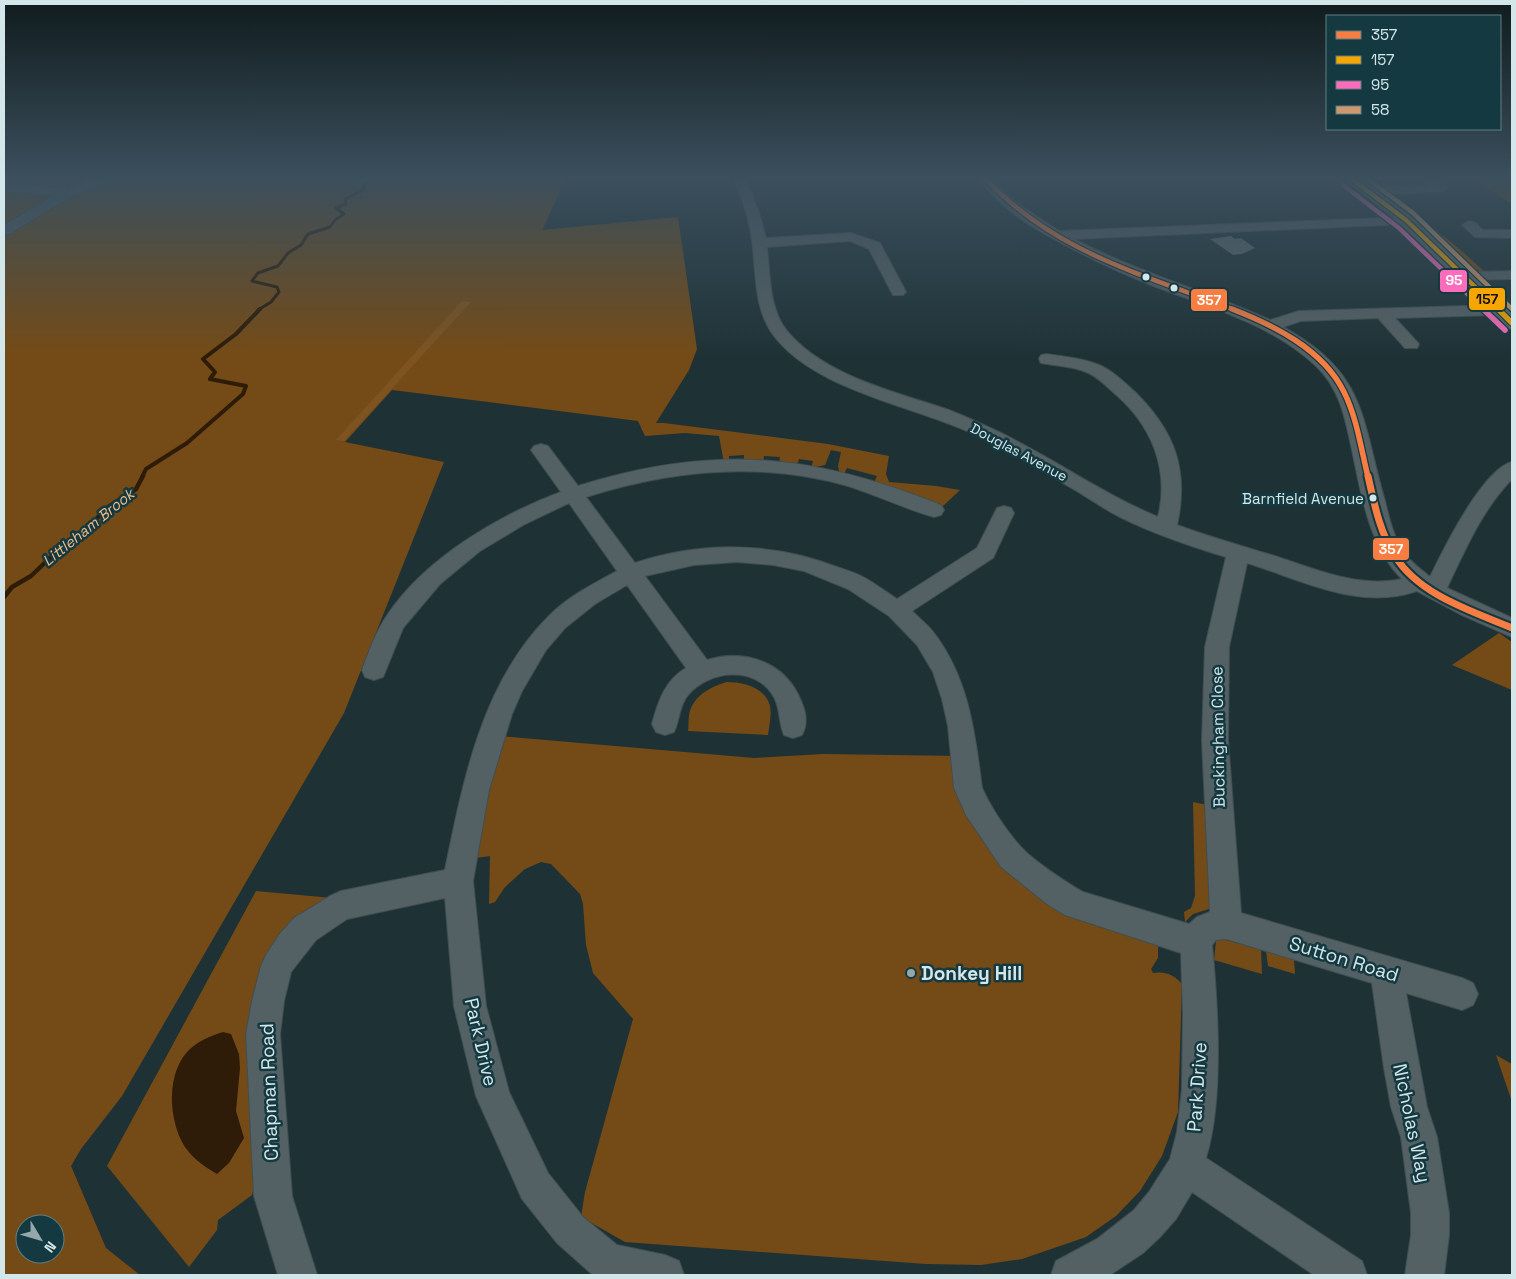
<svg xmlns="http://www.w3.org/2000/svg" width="1516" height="1279" font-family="'Space Grotesk',sans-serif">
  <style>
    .green { fill: #744b16; fill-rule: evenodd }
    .forest { fill: #7e5320 }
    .water { fill: #2e1c08 }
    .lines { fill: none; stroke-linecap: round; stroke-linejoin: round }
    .stream-far2 { stroke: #2e1c08; stroke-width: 3 }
    .stream-far1 { stroke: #2e1c08; stroke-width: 4 }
    .stream { stroke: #2e1c08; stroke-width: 4.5 }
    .building { fill: #5a6b6e }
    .minor-casing { stroke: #3f4f51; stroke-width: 2 }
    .major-casing { stroke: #3f4f51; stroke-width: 2 }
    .minor { fill: #546164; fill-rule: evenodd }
    .major { fill: #54686c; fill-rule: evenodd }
    .bus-1-far2-casing { stroke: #143940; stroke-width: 7 }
    .bus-1-far1-casing { stroke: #143940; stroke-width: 8 }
    .bus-1-casing { stroke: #143940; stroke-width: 11 }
    .bus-2-far1-casing { stroke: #143940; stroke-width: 7 }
    .bus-2-casing { stroke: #143940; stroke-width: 8 }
    .bus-3-far1-casing { stroke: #143940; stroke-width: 7 }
    .bus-3-casing { stroke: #143940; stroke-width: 8 }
    .bus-4-casing { stroke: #143940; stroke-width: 7 }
    .bus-1-far2 { stroke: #f77d43; stroke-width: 4.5 }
    .bus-1-far1 { stroke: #f77d43; stroke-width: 5.5 }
    .bus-1 { stroke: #f77d43; stroke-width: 7 }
    .bus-2-far1 { stroke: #f7a600; stroke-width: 4.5 }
    .bus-2 { stroke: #f7a600; stroke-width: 5.5 }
    .bus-3-far1 { stroke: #fb6dba; stroke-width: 4.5 }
    .bus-3 { stroke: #fb6dba; stroke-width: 5.5 }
    .bus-4 { stroke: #cd976f; stroke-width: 4.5 }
    .bus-dot { fill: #d3e7eb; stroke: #143940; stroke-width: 2 }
    .poi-dot { fill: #94a8ac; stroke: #143940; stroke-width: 2 }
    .labels { text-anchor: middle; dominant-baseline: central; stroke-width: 5; stroke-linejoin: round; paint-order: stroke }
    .far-street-label { font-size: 14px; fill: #d3e7eb; stroke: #143940 }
    .bus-label { font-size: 15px; fill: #d3e7eb; stroke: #143940; text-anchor: end }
    .far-water-label { font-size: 15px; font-style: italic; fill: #f3bd88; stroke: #143940 }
    .street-label { font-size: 16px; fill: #d3e7eb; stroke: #143940 }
    .near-street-label { font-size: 19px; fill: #d3e7eb; stroke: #143940 }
    .near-poi-label { font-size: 19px; font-weight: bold; fill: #d3e7eb; stroke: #143940; text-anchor: start }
    .line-badge { stroke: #143940; stroke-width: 2 }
    .badge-label { font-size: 14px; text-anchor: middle; font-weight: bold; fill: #fff }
    .pale-badge-label { font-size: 14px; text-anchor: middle; font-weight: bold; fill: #111 }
  </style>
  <rect width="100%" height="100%" fill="#1e3236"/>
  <g class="green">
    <path d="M4,177H99L66,190L4,184Z"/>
    <path d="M114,177H567L542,230L678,217L697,349L689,370L656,423H664L828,444L889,456L886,474L889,482L936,486L960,490L942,507L900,489L898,491L874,483L877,476L847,468L844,474L839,471L838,466L841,452L831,450L825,465L811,468L813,461L799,459L797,466L779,464L780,457L764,456L763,463H744V455L729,456V462L724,463L719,436L685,433L645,436L638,421L392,390L345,442L444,462L344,713L122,1096L81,1149L71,1166L106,1248L140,1275H4V237L83,189ZM25,1224H55V1254H25Z"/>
    <path d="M1469,177H1512V204Z"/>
    <path d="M4,191L53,197L4,227Z"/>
    <path d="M1419,225C1437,225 1471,260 1485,272L1462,266L1450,251L1446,250Z"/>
    <path d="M1499,633L1512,642V690L1452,665Z"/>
    <path d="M727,682C743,682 765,687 770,706C772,715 769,726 768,735L688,731C689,725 688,717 690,711C695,695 712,686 727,682Z"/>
    <path d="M499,736L754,758L823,754L960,756L970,821L980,837L997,857L1158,942V958L1151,969L1153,973C1166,971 1174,975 1182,984L1178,1112L1162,1156L1140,1191L1116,1216L1086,1237L1022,1259L981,1265L926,1264L625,1242L581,1217L585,1192L633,1019L593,973L586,945L583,904L580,894L551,864L541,862L525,869L505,887L495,902L489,904L490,856L469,859L443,875L457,811L477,738Z"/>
    <path d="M1193,802L1212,806L1210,900L1209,909L1193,914L1185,922L1184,912L1191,908L1195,896Z"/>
    <path d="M256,891L343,899L280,946L262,1163L252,1195L218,1220L217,1230L189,1267L107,1166Z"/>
    <path d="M1222,939L1261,949L1262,974L1214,960L1216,941Z"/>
    <path d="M1266,951L1294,959L1295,974L1268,966Z"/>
    <path d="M1496,1055L1512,1064V1103L1511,1099Z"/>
  </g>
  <path class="forest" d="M462,301L471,302L344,441L336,440Z"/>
  <path class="water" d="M223,1032L231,1034L239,1054L240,1068L236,1111L244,1138L229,1163L217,1174C203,1166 188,1155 181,1140C169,1114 167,1075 187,1052C196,1042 210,1036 223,1032Z"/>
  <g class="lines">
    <path class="stream-far2" d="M258,310L271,302L279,292L277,287L252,281L258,273L278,266L288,253L301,245L308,234L330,227L335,220L344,214L336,208L346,204L345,199L363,190L364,186L373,177"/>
    <path class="stream-far1" d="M142,477L146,469L187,443L243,394L246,386L210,379L215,372L203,359L236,334L260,309"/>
    <path class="stream" d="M4,597L12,587L31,576L56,552L74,542L107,508L136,489L143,476"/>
  </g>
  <path class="building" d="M1231,236L1235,239L1241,238L1255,248L1242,254L1233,255L1210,239Z"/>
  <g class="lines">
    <g class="minor-casing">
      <g id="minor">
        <path d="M97,177H113L111,180L72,196L9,234L4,235V225L53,196L4,191V183L66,189Z"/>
        <path d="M733,177H745L759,212L766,238L851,233L880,243L906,292L903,295H893L869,249L850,241L767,247C770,273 769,309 787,331C824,376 896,392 949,410C967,417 984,425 1001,433C1054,459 1103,494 1158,517C1170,468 1151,424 1113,392C1105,385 1097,376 1086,372C1072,366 1056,366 1041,363L1039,359L1041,355L1047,354C1064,357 1083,358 1099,365C1113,371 1125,383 1136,393C1175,432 1189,470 1177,525C1207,536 1238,545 1268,554C1311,567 1356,589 1402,579C1369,547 1361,493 1352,450C1345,418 1340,388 1315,365C1271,324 1211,308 1156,287C1120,273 1084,256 1050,237C1022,221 996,204 978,177H990L1014,201L1059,231L1411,217L1413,220L1411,223L1406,224L1074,239C1137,272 1206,291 1270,320L1299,311L1498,305L1504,307L1506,310L1504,313L1498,315L1395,318L1419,344L1417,348H1405L1378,318L1301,321L1283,327C1367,373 1361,418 1385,501C1389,517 1393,536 1403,551C1410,562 1421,569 1430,577C1443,550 1483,469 1512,462V479C1482,510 1465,550 1447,588L1512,618V637L1462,615L1417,591C1359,611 1302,580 1247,563L1229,647L1228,740L1241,913L1462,978L1473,983L1478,994L1473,1005L1462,1010L1406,993L1427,1107L1437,1137L1449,1213V1235L1444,1275H1405L1411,1235V1213L1401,1137L1391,1107L1384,1068L1372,983L1226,939L1216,940L1212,945C1218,1006 1224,1099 1206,1158L1362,1261L1367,1275H1314L1192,1192L1176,1219L1160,1237L1143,1253L1110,1275H1051L1056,1261L1097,1239L1134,1210L1149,1192L1170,1159L1177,1132L1182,1089L1183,1014L1181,953L1065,915L1047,904L1001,867L966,815L954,788L948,726L942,699L933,672L917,645L889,616L848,589L804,571L773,565L737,562L694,565L645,576L707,660C746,648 786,663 801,701C806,712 808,724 802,735L793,738L784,735C778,722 781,706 772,694C753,665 708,671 688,695C679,705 680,720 674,732L665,735L656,732L652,724C658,702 665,680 686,668L627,585L595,604L565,628L546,650L522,691L512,714L489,790L473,881L486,1006L509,1092L548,1173L583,1217L617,1245L665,1255L679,1261L684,1275H593L557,1243L522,1199L476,1096L454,1006L445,898L347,919L316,940L291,972L284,1001L280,1034L292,1196L317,1275H278L254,1196L246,1034L252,1001L261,966L266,955L279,935L294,918L330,896L341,891L445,870C463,781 482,683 548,617C567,597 593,584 617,571L569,503L525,524L480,551L440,584L403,628L383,677L374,680L365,677L362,670C369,651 376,631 388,614C426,558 499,515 561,492L531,450L534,446L541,444L548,446L578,486C712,444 811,453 941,505L944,510L941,515L934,517C905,509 877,495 848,486C761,461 671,470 586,497L635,563C701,541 773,542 837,567C846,570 856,573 865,578C876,584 886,592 897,599L977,548L997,508L1004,506L1011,508L1014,513L993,558L912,611C919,618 928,625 934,633C969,679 975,733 982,788C991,808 1006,830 1020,846C1032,860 1067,883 1083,892L1189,924L1197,917L1210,912L1202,740L1205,647L1226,557C1190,546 1154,534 1120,517C1102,508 1086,496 1068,486C1038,468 1007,450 976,435C915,406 816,391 774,336C752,307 757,269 751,234C748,215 741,195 733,177Z"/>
        <path d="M1419,177H1433L1447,188L1441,192L1368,195L1362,191L1368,187L1428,185Z"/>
        <path d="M1469,221L1474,222L1483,230H1512V238L1475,237L1462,225Z"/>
        <path d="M1512,271V279L1463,280L1458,279L1456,276L1458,273L1463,272Z"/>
      </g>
    </g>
    <g class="major-casing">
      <path id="major" d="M1342,177H1358L1412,217L1512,313V329L1505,327L1400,223Z"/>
    </g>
    <use href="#minor" class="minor"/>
    <use href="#major" class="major"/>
    <g class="bus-1-far2-casing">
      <path id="bus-1-far2" d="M984,177C1054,253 1143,274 1235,310"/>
    </g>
    <g class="bus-1-far1-casing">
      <path id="bus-1-far1" d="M1232,309C1273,325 1323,349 1344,392C1357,418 1361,449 1368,477"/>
    </g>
    <g class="bus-1-casing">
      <path id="bus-1" d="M1368,476C1374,503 1380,533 1395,556C1419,595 1472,611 1512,628"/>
    </g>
    <g class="bus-2-far1-casing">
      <path id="bus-2-far1" d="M1349,177L1406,220L1499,310"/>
    </g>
    <g class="bus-2-casing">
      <path id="bus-2" d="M1498,309L1512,323"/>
    </g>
    <g class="bus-3-far1-casing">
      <path id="bus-3-far1" d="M1343,185L1399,228L1484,310"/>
    </g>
    <g class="bus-3-casing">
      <path id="bus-3" d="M1483,309L1505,330"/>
    </g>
    <g class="bus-4-casing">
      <path id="bus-4" d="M1365,177L1413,213L1512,309"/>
    </g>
    <use href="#bus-1-far2" class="bus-1-far2"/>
    <use href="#bus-1-far1" class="bus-1-far1"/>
    <use href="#bus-1" class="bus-1"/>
    <use href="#bus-2-far1" class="bus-2-far1"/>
    <use href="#bus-2" class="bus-2"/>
    <use href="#bus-3-far1" class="bus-3-far1"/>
    <use href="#bus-3" class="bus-3"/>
    <use href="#bus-4" class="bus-4"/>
  </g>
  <linearGradient id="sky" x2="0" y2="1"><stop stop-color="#101c1e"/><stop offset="0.5" stop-color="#3b4f5d"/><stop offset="1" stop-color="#3b4f5d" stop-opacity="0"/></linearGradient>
  <rect width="1516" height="356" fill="url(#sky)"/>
  <g class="bus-dot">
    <circle cx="1146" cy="277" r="4.5"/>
    <circle cx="1174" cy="288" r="4.5"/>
    <circle cx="1373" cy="498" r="4.5"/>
  </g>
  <circle class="poi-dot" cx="911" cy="973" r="5"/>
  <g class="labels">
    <g class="far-street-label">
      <text transform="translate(1019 452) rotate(28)">Douglas Avenue</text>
    </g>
    <g class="bus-label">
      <text x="1364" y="498">Barnfield Avenue</text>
    </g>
    <g class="far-water-label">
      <text transform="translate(88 527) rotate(-39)">Littleham Brook</text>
    </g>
    <g class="street-label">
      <text transform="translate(1218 737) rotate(-91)">Buckingham Close</text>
    </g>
    <g class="near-street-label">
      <text transform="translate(1344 959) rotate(17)">Sutton Road</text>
      <text transform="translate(481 1042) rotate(77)">Park Drive</text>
      <text transform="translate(1197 1087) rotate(-86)">Park Drive</text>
      <text transform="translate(269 1092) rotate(-92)">Chapman Road</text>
      <text transform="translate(1412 1123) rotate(78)">Nicholas Way</text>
    </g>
    <g class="near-poi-label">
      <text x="921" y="973">Donkey Hill</text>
    </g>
  </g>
  <g class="line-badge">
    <rect x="1439" y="269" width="29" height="24" rx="5" fill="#fb6dba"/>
    <rect x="1468" y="287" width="38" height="24" rx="5" fill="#f7a600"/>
    <rect x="1190" y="288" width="38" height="24" rx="5" fill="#f77d43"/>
    <rect x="1372" y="537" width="38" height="24" rx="5" fill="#f77d43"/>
  </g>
  <g class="badge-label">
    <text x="1454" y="285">95</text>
    <text x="1209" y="305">357</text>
    <text x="1391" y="554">357</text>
  </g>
  <g class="pale-badge-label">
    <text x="1487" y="304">157</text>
  </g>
  <rect width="1516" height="1279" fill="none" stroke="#d3e7eb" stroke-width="10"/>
  <rect x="1326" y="15" width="175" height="115" fill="#143940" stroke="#607f84"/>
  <rect x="1336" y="31" width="25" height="8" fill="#f77d43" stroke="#607f84"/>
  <text x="1371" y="40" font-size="15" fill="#d3e7eb">357</text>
  <rect x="1336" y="56" width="25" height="8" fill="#f7a600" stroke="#607f84"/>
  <text x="1371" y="65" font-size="15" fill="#d3e7eb">157</text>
  <rect x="1336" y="81" width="25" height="8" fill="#fb6dba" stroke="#607f84"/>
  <text x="1371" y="90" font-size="15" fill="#d3e7eb">95</text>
  <rect x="1336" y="106" width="25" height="8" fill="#cd976f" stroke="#607f84"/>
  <text x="1371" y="115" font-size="15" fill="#d3e7eb">58</text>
  <g transform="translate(40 1239) rotate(128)"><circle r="24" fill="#143940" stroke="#607f84"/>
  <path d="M0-4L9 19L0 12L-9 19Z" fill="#94a8ac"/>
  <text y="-8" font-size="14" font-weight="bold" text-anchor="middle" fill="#d3e7eb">N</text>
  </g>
</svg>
